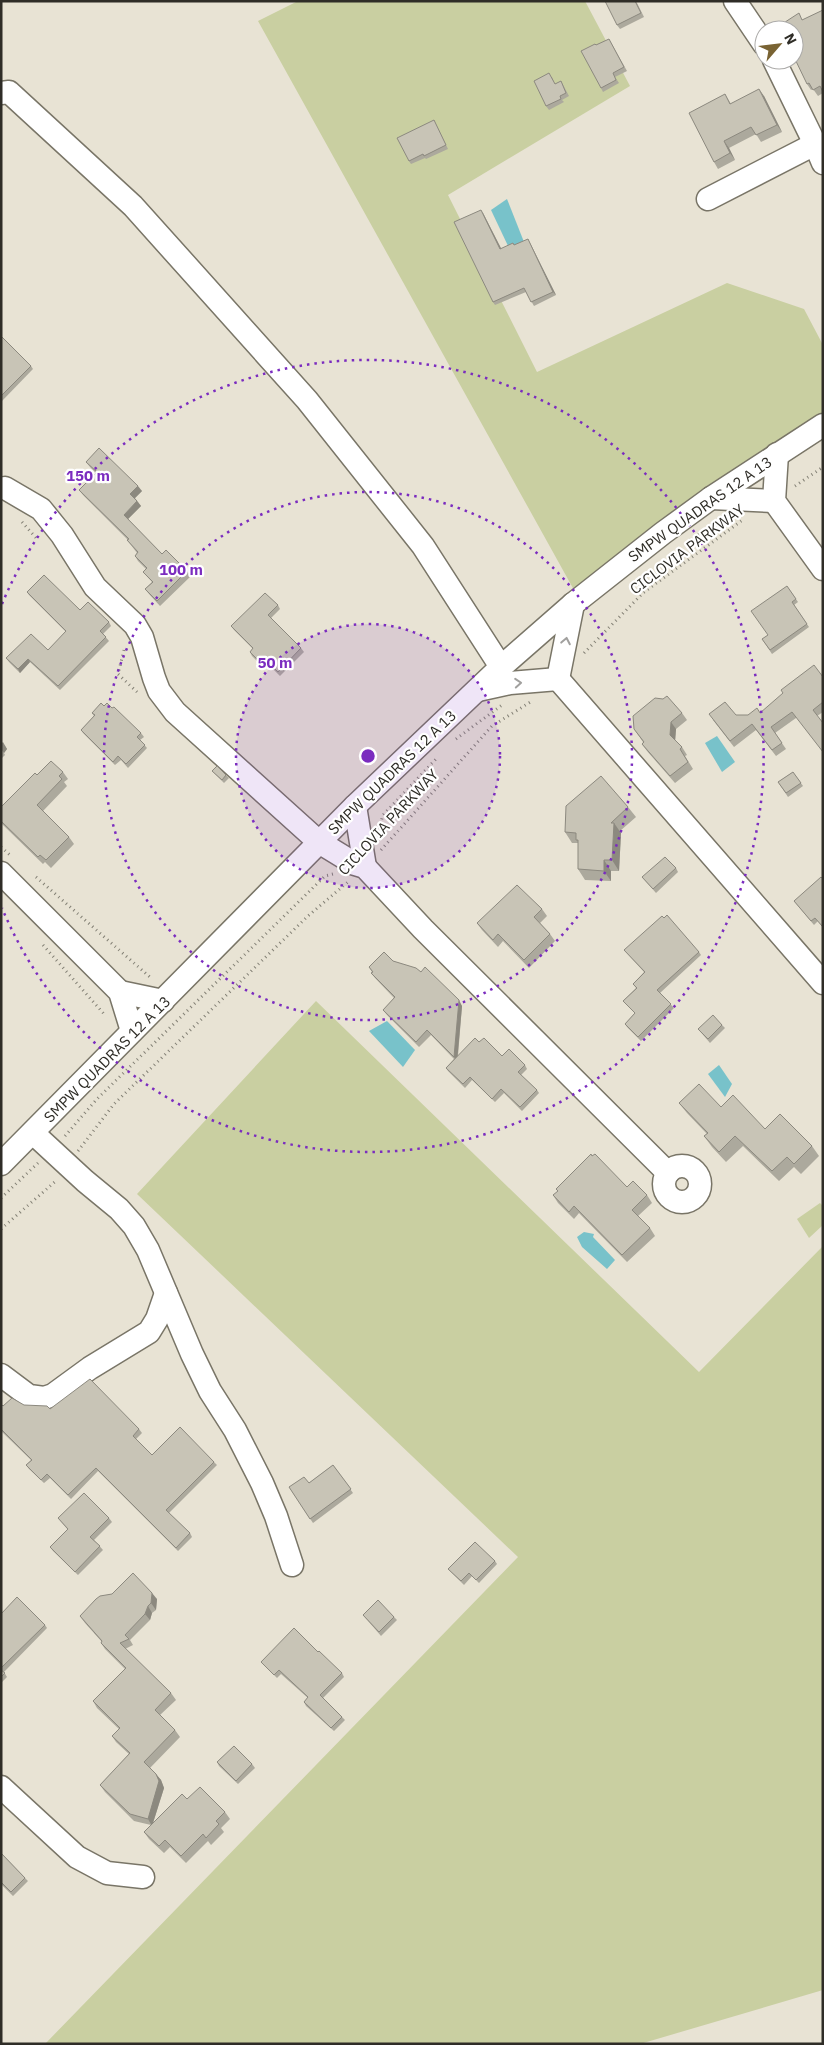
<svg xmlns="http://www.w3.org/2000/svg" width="824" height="2045" font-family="'IBM Plex Sans',sans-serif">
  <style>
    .green { fill: #c9cfa1 }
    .water { fill: #78c2ca }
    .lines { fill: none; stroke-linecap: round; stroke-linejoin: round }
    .minor-casing { stroke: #797567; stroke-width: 25 }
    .path { stroke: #838075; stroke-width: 3; stroke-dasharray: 1 4; stroke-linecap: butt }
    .minor { stroke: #fff; stroke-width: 22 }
    .wall { fill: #aca99d }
    .shaded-wall { fill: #8c897f }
    .building { fill: #c8c4b6; stroke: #8c897f }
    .oneway { stroke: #a1a09e }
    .ring { fill: none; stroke: #7b2cbf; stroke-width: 2.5; stroke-dasharray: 2.5 5 }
    .labels { text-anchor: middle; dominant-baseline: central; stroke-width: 4.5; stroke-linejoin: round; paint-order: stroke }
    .street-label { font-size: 15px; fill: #2f2d27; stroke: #fff }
    .centre { fill: #7b2cbf; stroke: #fff; stroke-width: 2.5 }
    .ring-label { font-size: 15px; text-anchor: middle; font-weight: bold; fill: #7b2cbf; stroke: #fff; stroke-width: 4.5; stroke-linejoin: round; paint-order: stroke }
  </style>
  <rect width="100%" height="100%" fill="#e8e3d4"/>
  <g class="green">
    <path d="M298,1H585L630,86L448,195L537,372L727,283L804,309L823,345V429L579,599L258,21Z"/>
    <path d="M316,1001L699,1372L823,1246V1990L640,2044H45L518,1557L137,1194Z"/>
    <path d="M820,1203L823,1206V1225L809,1238L797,1219Z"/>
  </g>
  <g class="water">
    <path d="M507,199L524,242L509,248L491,210Z"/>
    <path d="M717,736L735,762L722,772L705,743Z"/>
    <path d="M387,1021L415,1050L403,1067L369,1031Z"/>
    <path d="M719,1065L732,1084L725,1097L708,1074Z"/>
    <path d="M584,1232L594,1234L593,1237L615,1260L607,1269L582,1247L577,1237Z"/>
  </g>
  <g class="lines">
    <g class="minor-casing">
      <g id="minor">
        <path d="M735,1L764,44"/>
        <path d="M774,60L815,144L823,163"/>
        <path d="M1,93L9,92L133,206L307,400L423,546L501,667"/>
        <path d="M708,199L815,144"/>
        <path d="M777,454L774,501L823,569"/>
        <path d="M5,488L41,509L62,535L95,587L135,625L142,637L154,678L159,691L175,712L319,842L355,864L365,867L423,929L668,1173"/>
        <path d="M711,498L774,501"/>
        <path d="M558,679L823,983"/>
        <path d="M558,679L573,604"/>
        <path d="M478,690L510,683L558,679"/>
        <path d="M355,806L365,867"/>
        <path d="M1,873L120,992L132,1031"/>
        <path d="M120,992L163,1001"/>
        <path d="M33,1133L85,1181L119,1209L134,1226L148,1250L192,1354L210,1391L235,1430L262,1483L276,1516L292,1565"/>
        <path d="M1,1164L355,806L501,667L573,604L663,533L711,498L823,425"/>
        <circle cx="682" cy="1184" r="18"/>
        <path d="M1,1375L29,1396L44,1398L53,1395L90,1368L149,1332L157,1319L166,1293"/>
        <path d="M1,1787L77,1857L107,1873L143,1877"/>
      </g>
    </g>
    <g class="path">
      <path d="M795,486L823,467"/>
      <path d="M22,522L38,540"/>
      <path d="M690,540L722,519"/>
      <path d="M124,650L118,674L137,692"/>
      <path d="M584,653L643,593L744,519"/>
      <path d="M456,739L502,705"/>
      <path d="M379,829L383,815L436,759"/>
      <path d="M1,847L10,855"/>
      <path d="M381,850L492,726L532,701"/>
      <path d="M36,877L151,978"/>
      <path d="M43,945L105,1015"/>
      <path d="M65,1136L96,1100L325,876L333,874"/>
      <path d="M78,1151L114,1104L308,916L348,882"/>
      <path d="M1,1198L38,1163"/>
      <path d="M1,1229L57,1180"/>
    </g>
    <use href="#minor" class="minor"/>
  </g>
  <g class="wall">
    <path d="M636,1L644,17L620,29L617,25Z"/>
    <path d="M823,10V93L818,96L813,89L811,90L807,84L803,20Z"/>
    <path d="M609,39L627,71L615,77L619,83L603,92L601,88L596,45Z"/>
    <path d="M552,77L555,84L561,81L569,96L562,100L564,102L549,110L546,106Z"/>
    <path d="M725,94L731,104L764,96L782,132L761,142L756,134L729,148L735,160L718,169L714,162Z"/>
    <path d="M434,120L448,149L426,159L425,158L411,164L409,161Z"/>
    <path d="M483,213L501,249L514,245L528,239L556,295L534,306L526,292L495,305L493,302Z"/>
    <path d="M1,336L31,366L33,369L1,402Z"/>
    <path d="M86,462L142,491L135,498L141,506L128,519L162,554L187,571L191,576L160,606L149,594L145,589L152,582L143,572L146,569L138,561L135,556L137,553L131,545L127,540H128L83,495L79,490L96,473L90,467Z"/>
    <path d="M787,586L798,602L794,605L809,627L772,654L762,639L768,635Z"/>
    <path d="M27,592L80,610L109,622L111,626L103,634L109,641L60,690L30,662L20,673L9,662L6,658L48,650L66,632L29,595Z"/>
    <path d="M278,605L280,609L271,618L301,648L304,652L280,676L269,665L265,669L252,656L250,652L253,649L234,630L231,626Z"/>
    <path d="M823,677V712L817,716L796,718L775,733L786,749L776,756L756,730L734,747L713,720L736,715H748L760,713Z"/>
    <path d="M104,706L112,708L141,733L144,737L140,740L147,748L128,768L121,760L115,765L83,733L81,730L94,716L92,713Z"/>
    <path d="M682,713L687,720L676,729L675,741L682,747L687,755L685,756L693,769L675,783L647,751L642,744L643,742L634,729Z"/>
    <path d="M1,741L7,749L4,753L5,755L1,759Z"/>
    <path d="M212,771L226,775L229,778L224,783Z"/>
    <path d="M63,772L68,779L64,782L67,786L43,811L69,837L74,844L51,868L45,862L43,864L1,823V807L37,775Z"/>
    <path d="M793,772L803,786L788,797L778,782Z"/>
    <path d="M628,807L636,817L620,831L621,833L619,871H611V881L585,880L578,869V843H572L565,832Z"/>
    <path d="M676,868L678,872L656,893L642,877Z"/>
    <path d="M823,879V928L818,921L814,925L794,901Z"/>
    <path d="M542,909L547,916L540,923L550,934L555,941L529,968L503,941L498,947L482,930L477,923Z"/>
    <path d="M624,950L699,952L701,955L660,993L674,1008L641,1041L627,1027L625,1024L635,1013L623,1001L636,988L633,984L644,972Z"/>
    <path d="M393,961L421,972L462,1006L458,1056L479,1042L502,1056L525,1065L527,1069L521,1075L537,1090L539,1093L522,1111L504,1093L495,1102L472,1080L465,1088L448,1071L446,1068L454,1059L431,1035L419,1047L387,1015L383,1010L394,998L375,978L371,973L372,972L369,967Z"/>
    <path d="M722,1025L725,1028L710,1043L698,1029Z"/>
    <path d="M679,1103L721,1107L765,1129L812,1146L819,1156L801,1174L794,1167L779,1181L743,1146L726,1162L712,1147L704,1136L707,1134L687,1113Z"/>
    <path d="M627,1187L647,1195L652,1203L638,1216L650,1228L655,1236L627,1262L579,1213L574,1219L558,1203L553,1195Z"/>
    <path d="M1,1404L3,1406L24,1405L50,1409L139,1429L142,1433L136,1439L152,1455L214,1462L217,1465L169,1513L190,1533L192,1537L178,1551L98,1471L71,1499L50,1478L44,1483L29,1469L26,1465L31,1460L1,1431Z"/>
    <path d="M333,1465L353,1493L313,1523L289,1487L309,1483Z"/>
    <path d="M58,1518H109L112,1522L94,1540L103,1550L78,1575L53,1551L50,1547L68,1530Z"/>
    <path d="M495,1561L497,1564L479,1583L472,1576L464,1585L448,1569Z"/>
    <path d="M157,1599L156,1610L152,1613L150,1620L130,1640L133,1645L125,1649L171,1693L176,1700L160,1715L175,1730L180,1737L150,1768L161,1780L164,1788L153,1823L187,1799L225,1812L230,1819L221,1828L224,1832L211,1845L208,1841L186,1863L170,1847L164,1853L149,1839L144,1832L151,1825L134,1821L105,1792L100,1785L129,1754L116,1742L112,1736L119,1729L97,1708L93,1701L125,1669L105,1649L101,1643L102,1642L85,1623L80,1616Z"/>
    <path d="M1,1614L45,1625L47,1628L4,1672L7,1677L1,1683Z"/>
    <path d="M363,1615L394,1617L397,1620L381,1636Z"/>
    <path d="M318,1652L342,1673L344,1677L323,1698L345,1720L334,1731L306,1706L304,1702L308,1698L281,1674L277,1678L261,1662Z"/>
    <path d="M217,1762L252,1764L255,1768L238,1784L219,1766Z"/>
    <path d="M1,1853L25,1878L28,1881L13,1896L1,1884Z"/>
  </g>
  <g class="shaded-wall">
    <path d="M759,89L764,96L782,132L777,125Z"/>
    <path d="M724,141L729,148L735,160L730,153Z"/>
    <path d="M481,210L483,213L503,252L500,249Z"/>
    <path d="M528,239L556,295L553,292Z"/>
    <path d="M138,486L142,491L134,499L130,494Z"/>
    <path d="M137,501L141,506L127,520L124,515Z"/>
    <path d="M28,659L30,662L20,673L18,669Z"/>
    <path d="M671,722L676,729L675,742L670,735Z"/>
    <path d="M3,742L7,749L4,753L1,749V744Z"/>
    <path d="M614,823L621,833L619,871L612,860Z"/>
    <path d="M604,860L611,871V881L604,871Z"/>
    <path d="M459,1000L462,1006L457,1062L454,1057Z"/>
    <path d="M152,1593L157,1599L156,1610L151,1603Z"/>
    <path d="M148,1606L152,1613L150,1620L145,1614Z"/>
    <path d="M156,1774L161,1780L164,1788L152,1826L148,1819Z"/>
  </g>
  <g class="building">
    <path d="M605,1H635L641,13L617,25Z"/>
    <path d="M823,10V92L820,86L813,90L809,83L807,84L794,57V30H781L779,26L799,13L802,20Z"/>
    <path d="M609,39L624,67L613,73L616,80L601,88L581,51L595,44L596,45Z"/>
    <path d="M549,73L555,84L561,81L566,93L560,96L561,99L546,106L534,81Z"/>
    <path d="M759,89L777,125L756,135L751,127L724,141L730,153L714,162L689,113L725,94L730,104Z"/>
    <path d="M434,120L446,145L424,156L423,154L409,161L397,138Z"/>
    <path d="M481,210L500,249L513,243L514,245L528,239L553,292L531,302L524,288L493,302L454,222Z"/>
    <path d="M1,336L31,366L1,396Z"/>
    <path d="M99,448L138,486L130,494L137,501L124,515L162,554L166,550L187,571L157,601L145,589L153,582L143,572L147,568L135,556L138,552L127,540L129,539L79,490L97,472L86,462Z"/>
    <path d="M44,575L80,610L88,602L109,622L100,631L106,637L58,686L28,659L18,669L6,658L31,634L48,650L66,631L27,592Z"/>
    <path d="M787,586L796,599L792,602L807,624L770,650L762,639L768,635L751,611Z"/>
    <path d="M265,593L278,605L268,615L301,648L278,672L267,661L263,665L250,652L253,648L231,626Z"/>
    <path d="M814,665L823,677V702L813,710L823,723V752L792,712L771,727L782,743L772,750L752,724L730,741L709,714L725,702L736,715H748L757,708L760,713L783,693L781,690Z"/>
    <path d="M667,696L682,713L671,722L670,735L682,747L680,749L688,762L670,776L642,744L644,742L634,729L633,716L655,698L663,699Z"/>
    <path d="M101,703L104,706L107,703L112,708L114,707L141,733L137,737L145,745L126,764L118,756L113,762L81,730L95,715L92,713Z"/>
    <path d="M51,761L63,772L59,776L62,779L37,805L69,837L46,860L40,855L38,857L1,821V807L35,773L37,775Z"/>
    <path d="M217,766L226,775L222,780L212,771Z"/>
    <path d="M793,772L801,783L786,793L778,782Z"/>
    <path d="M601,776L628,807L611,823H614L612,860H604V871L578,869V840H576V833L565,832L566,806Z"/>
    <path d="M665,857L676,868L653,889L642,877Z"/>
    <path d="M821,877L823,879V927L815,918L811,921L794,901Z"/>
    <path d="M517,885L542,909L534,917L550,934L524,960L498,934L493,940L477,923Z"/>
    <path d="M667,915L699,952L657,990L671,1004L638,1037L625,1024L635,1013L623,1001L637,988L633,984L645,972L624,950L662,916L664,918Z"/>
    <path d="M384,952L393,961L416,968L421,972L425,967L459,1000L454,1057L427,1030L416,1042L383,1010L395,997L371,973L373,972L369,967Z"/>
    <path d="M713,1015L722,1025L708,1039L698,1029Z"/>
    <path d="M475,1038L479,1042L484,1038L502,1056L509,1049L525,1065L518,1072L537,1090L520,1107L501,1089L492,1099L470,1077L463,1084L446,1068Z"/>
    <path d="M699,1084L721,1107L733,1095L765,1129L780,1114L812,1146L794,1164L787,1157L772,1171L735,1136L719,1152L704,1136L708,1133L679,1103Z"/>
    <path d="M591,1154L592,1156L595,1154L627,1187L633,1181L647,1195L632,1210L650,1228L622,1255L574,1206L569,1212L553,1195L558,1191L556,1189Z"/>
    <path d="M90,1379L139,1429L133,1436L152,1455L180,1427L214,1462L166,1510L190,1533L176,1548L96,1468L68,1495L47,1474L41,1480L26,1465L32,1460L1,1429V1404L3,1406L12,1398L24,1405L47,1406L50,1409Z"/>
    <path d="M333,1465L351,1489L310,1519L289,1487L304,1477L309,1483Z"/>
    <path d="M84,1493L109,1518L90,1537L100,1546L75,1572L50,1547L68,1529L58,1518Z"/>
    <path d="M475,1542L495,1561L476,1580L469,1573L461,1581L448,1569Z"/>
    <path d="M133,1573L152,1593L151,1603L148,1606L145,1614L125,1635L129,1639L120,1643L171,1693L155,1710L175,1730L144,1762L156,1774L159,1781L148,1819L130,1814L100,1785L130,1753L112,1736L120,1728L93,1701L126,1668L101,1643L102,1641L80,1616L96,1599L100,1596L112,1594Z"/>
    <path d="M17,1597L45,1625L1,1668V1614Z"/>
    <path d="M378,1600L394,1617L379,1632L363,1615Z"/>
    <path d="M294,1628L318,1652L319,1651L342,1673L320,1695L342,1717L331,1728L304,1702L308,1697L279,1670L274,1675L261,1662Z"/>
    <path d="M1,1670L5,1673L1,1677Z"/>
    <path d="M234,1746L252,1764L236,1781L217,1762Z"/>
    <path d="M200,1787L225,1812L216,1821L219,1824L206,1838L203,1834L181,1856L165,1840L159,1846L144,1832L182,1794L187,1799Z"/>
    <path d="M1,1853L25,1878L11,1892L1,1882Z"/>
  </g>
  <defs><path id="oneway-chevron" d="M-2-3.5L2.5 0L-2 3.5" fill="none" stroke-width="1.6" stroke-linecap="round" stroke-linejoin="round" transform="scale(1.25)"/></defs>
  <g class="oneway">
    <use href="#oneway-chevron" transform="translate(566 641) rotate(-79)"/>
    <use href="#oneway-chevron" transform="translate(518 683) rotate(-4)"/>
  </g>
  <circle cx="368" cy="756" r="132" fill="#7b2cbf" fill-opacity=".12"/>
  <g class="ring">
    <circle cx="368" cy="756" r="132"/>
    <circle cx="368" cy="756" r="264"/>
    <path d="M2 604A396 396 0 1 1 2 908"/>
  </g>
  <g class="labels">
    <g class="street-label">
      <text transform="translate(700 509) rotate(-35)">SMPW QUADRAS 12 A 13</text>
      <text transform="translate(687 549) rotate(-37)">CICLOVIA PARKWAY</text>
      <text transform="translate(392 772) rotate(-44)">SMPW QUADRAS 12 A 13</text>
      <text transform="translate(388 822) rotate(-47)">CICLOVIA PARKWAY</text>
      <text transform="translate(107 1059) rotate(-45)">SMPW QUADRAS 12 A 13</text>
    </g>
  </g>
  <circle cx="368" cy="756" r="8" class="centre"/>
  <g class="ring-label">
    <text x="88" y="481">150 m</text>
    <text x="181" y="575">100 m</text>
    <text x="275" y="668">50 m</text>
  </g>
  <rect width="824" height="2045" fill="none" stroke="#2f2d27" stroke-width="5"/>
  <g transform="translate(779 45) rotate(62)"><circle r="24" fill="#ffffff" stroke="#acaba9"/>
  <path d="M0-4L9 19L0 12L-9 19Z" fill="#796333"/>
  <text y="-8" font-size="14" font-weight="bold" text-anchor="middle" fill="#2f2d27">N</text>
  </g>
</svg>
